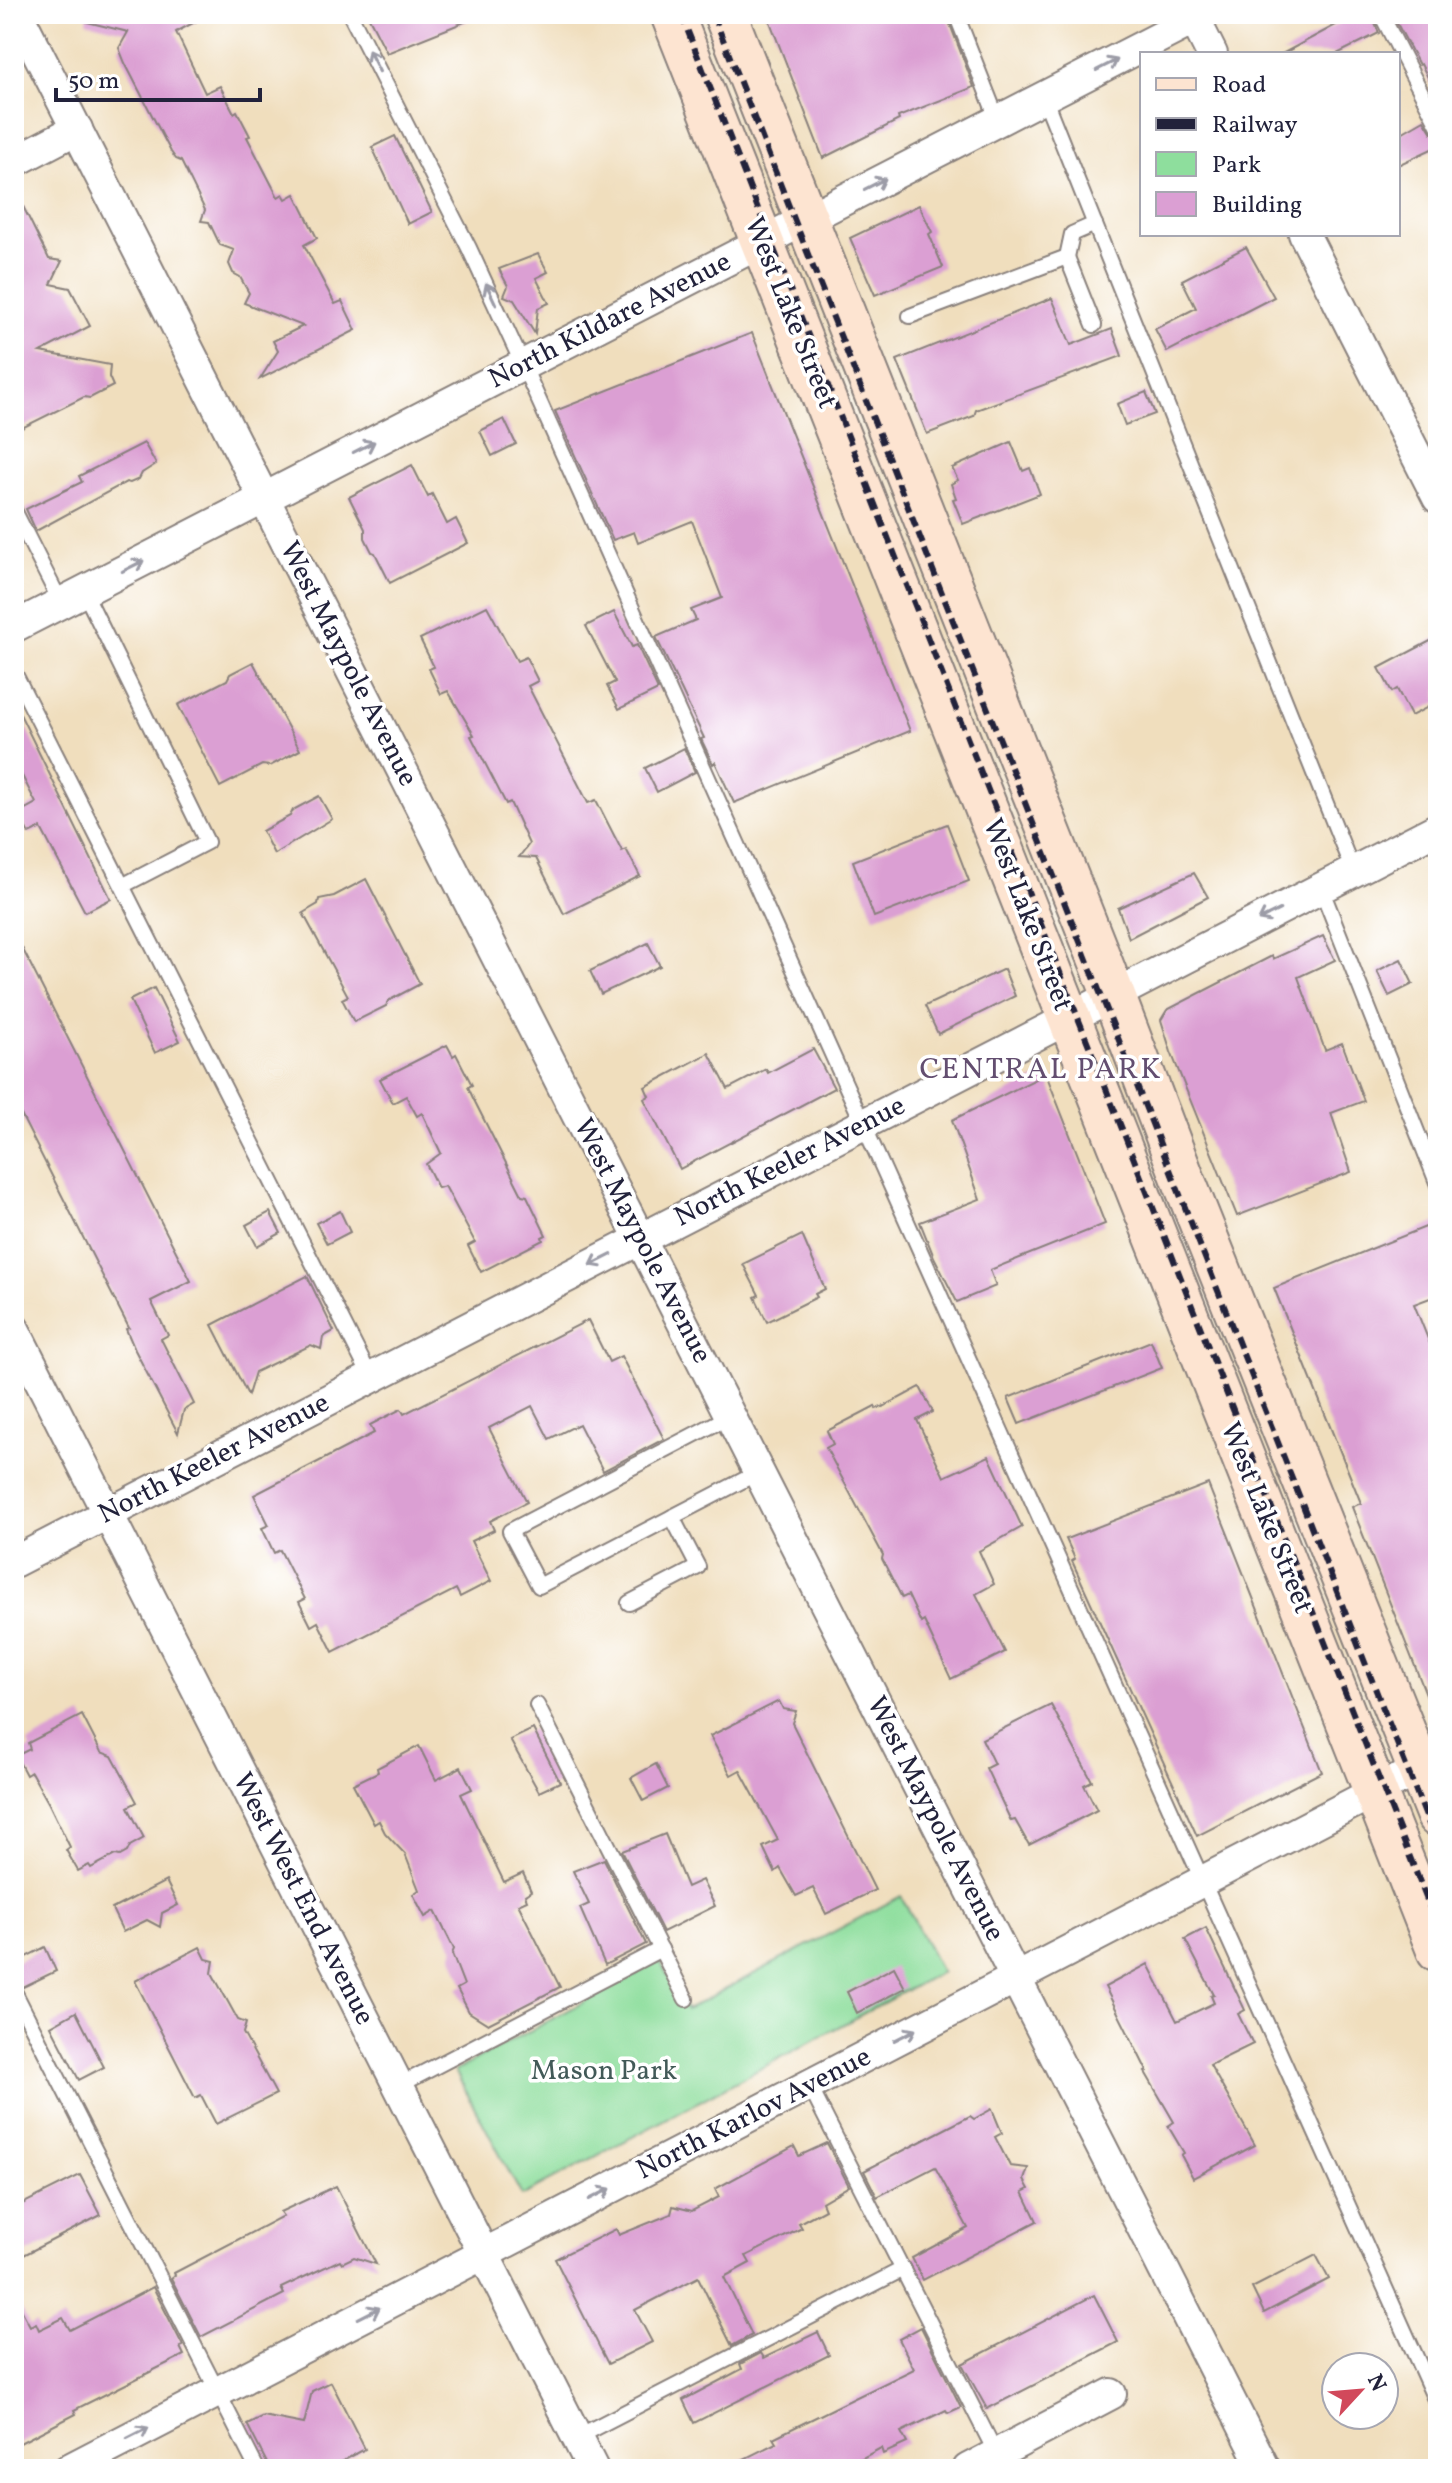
<svg xmlns="http://www.w3.org/2000/svg" width="1452" height="2483" font-family="Vollkorn,serif">
  <style>
    .green { fill: #8ede9d; stroke: #58806c; stroke-width: 2 }
    .building { fill: #db9fd3 }
    .lines { fill: none; stroke-linecap: round; stroke-linejoin: round }
    .service-casing { stroke: #89807c; stroke-width: 18 }
    .minor-casing { stroke: #89807c; stroke-width: 34 }
    .secondary-casing { stroke: #89807c; stroke-width: 46 }
    .service { stroke: #fff; stroke-width: 14 }
    .minor { stroke: #fff; stroke-width: 30 }
    .secondary { stroke: #fde4d1; stroke-width: 42 }
    .rail { stroke: #22223b; stroke-width: 6; stroke-dasharray: 12 6; stroke-linecap: butt }
    .oneway { stroke: #9c9ca7 }
    .labels { text-anchor: middle; dominant-baseline: central; stroke-width: 7; stroke-linejoin: round; paint-order: stroke }
    .street-label { font-size: 28px; fill: #22223b; stroke: #fff }
    .park-label { font-size: 28px; fill: #425a58; stroke: #fff }
    .neighbourhood-label { font-size: 30px; letter-spacing: 2px; fill: #634e70; stroke: #fff }
  </style>
  <rect width="100%" height="100%" fill="#fff"/>
  <filter id="ink" filterUnits="userSpaceOnUse"><feTurbulence type="fractalNoise" baseFrequency=".0125" numOctaves="2"/><feDisplacementMap in="SourceGraphic" scale="16" xChannelSelector="R" yChannelSelector="G"/><feConvolveMatrix kernelMatrix="1 2 1 2 8 2 1 2 1" color-interpolation-filters="sRGB"/></filter>
  <filter id="wash" filterUnits="userSpaceOnUse"><feTurbulence type="fractalNoise" baseFrequency=".006" numOctaves="4" result="noise"/><feDisplacementMap in="SourceGraphic" scale="32" xChannelSelector="R" yChannelSelector="G"/><feGaussianBlur stdDeviation="1.8" result="paint"/><feColorMatrix in="noise" values="0 0 0 0 0 0 0 0 0 0 0 0 0 0 0 0 0 1.4 0 .05"/><feComposite in="paint" operator="in"/></filter>
  <g filter="url(#wash)">
    <rect width="100%" height="100%" fill="#f0debd"/>
    <path class="green" d="M901,1896L941,1972L522,2196L455,2071L660,1961L686,2010Z"/>
    <g id="blocks">
      <g class="building">
        <path d="M88,14H210L176,32L205,93L220,86L234,113L237,111L250,136L247,137L278,197L283,194L286,199L295,194L317,238L304,245L335,304L342,301L356,330L260,379L278,351L273,341L303,326L244,303L249,293L240,277L233,273L229,264L234,250L220,245L209,222L201,221L205,210L181,161L176,159L171,152L125,63L119,48L128,32L87,22Z"/>
        <path d="M367,14H482V15L387,53Z"/>
        <path d="M767,14H946L974,87L898,117L899,120L823,158Z"/>
        <path d="M1356,14H1371L1379,33L1337,54H1282Z"/>
        <path d="M1392,14H1438V97L1421,64L1419,65Z"/>
        <path d="M1424,120L1432,133L1438,135V146L1398,165V135Z"/>
        <path d="M395,136L432,212L408,224L372,147Z"/>
        <path d="M14,188L49,259L62,261L51,284L70,288L90,326L40,352L110,365L109,377L113,386L90,398L84,397L14,432Z"/>
        <path d="M919,205L932,232L929,234L943,267L875,295L850,238Z"/>
        <path d="M1246,247L1274,297L1167,352L1155,329L1196,308L1182,280Z"/>
        <path d="M538,254L548,272L536,278L549,303L538,308L535,334L514,300L504,296L508,286L499,269Z"/>
        <path d="M1052,298L1071,345L1112,329L1122,356L976,410L974,416L927,434L897,360Z"/>
        <path d="M752,333L910,731L734,803L715,762L713,764L701,739L704,738L656,637L696,620L691,610L722,598L692,521L638,543L634,532L613,540L555,411Z"/>
        <path d="M1146,392L1155,414L1125,425L1117,404Z"/>
        <path d="M504,419L516,444L492,456L480,431Z"/>
        <path d="M1011,442L1023,471L1030,468L1040,494L963,524L953,499L956,498L951,484L958,480L952,468Z"/>
        <path d="M144,443L156,464L142,473L139,479L130,483L126,482L36,531L26,509L82,482L79,476Z"/>
        <path d="M412,465L428,497L432,494L447,524L456,519L468,543L390,583L375,553L372,552L365,538V529L349,497Z"/>
        <path d="M487,606L517,661L526,657L538,681L528,686L588,803L596,800L622,851L626,849L640,876L564,914L536,858L519,857L529,844L510,802L506,804L471,736L474,735L448,691L441,694L429,669L434,667L420,639Z"/>
        <path d="M614,612L632,647L637,645L658,690L619,709L607,686L615,682L586,626Z"/>
        <path d="M1438,637V702L1411,716L1397,689L1392,692L1379,668Z"/>
        <path d="M253,662L300,750L270,766L262,765L220,787L178,705L227,680L230,674Z"/>
        <path d="M14,702L111,899L85,912L41,828L29,834L18,813L36,803L14,760Z"/>
        <path d="M684,748L695,772L657,792L645,768Z"/>
        <path d="M319,796L332,819L274,854L262,831L290,816L293,810Z"/>
        <path d="M947,824L969,881L874,917L853,861Z"/>
        <path d="M1194,873L1208,897L1129,938L1118,908Z"/>
        <path d="M366,879L420,984L388,1001L386,1006L354,1022L342,999L348,996L303,913L318,904L319,899L334,896Z"/>
        <path d="M14,932L191,1281L151,1301L168,1335L161,1339L194,1404L184,1410L178,1433L135,1350L126,1329L129,1328L14,1101Z"/>
        <path d="M1323,936L1335,960L1298,977L1325,1050L1342,1043L1364,1101L1331,1113L1351,1172L1237,1216L1171,1052L1161,1020L1167,1010L1272,956L1273,959Z"/>
        <path d="M648,943L660,966L601,994L590,971Z"/>
        <path d="M1401,959L1413,984L1389,996L1377,971Z"/>
        <path d="M1004,969L1015,996L938,1034L925,1006Z"/>
        <path d="M154,988L180,1041L155,1053L130,1000Z"/>
        <path d="M447,1045L453,1056L456,1054L472,1085L468,1087L473,1098L522,1195L527,1196L546,1235L542,1237L543,1240L481,1272L468,1246L475,1242L445,1186L438,1188L426,1164L441,1153L422,1113L417,1116L406,1096L393,1103L380,1079Z"/>
        <path d="M813,1049L834,1088L680,1169L644,1099L649,1096L645,1087L709,1053L728,1089L766,1069L768,1073Z"/>
        <path d="M1046,1074L1105,1224L990,1270L996,1286L957,1302L934,1257L920,1222L980,1199L952,1120Z"/>
        <path d="M340,1211L350,1232L327,1244L316,1223Z"/>
        <path d="M270,1212L281,1233L257,1246L246,1225Z"/>
        <path d="M1438,1222V1295L1414,1304L1438,1364L1437,1722L1352,1507L1361,1503L1274,1288Z"/>
        <path d="M802,1235L825,1289L815,1294L817,1297L767,1322L755,1297L759,1295L743,1264Z"/>
        <path d="M307,1276L334,1331L323,1337L321,1349L311,1345L255,1372L248,1395L212,1325Z"/>
        <path d="M588,1320L609,1362L621,1356L664,1439L603,1471L579,1424L549,1439L532,1406L489,1428L527,1502L490,1521L494,1530L471,1541L491,1581L460,1597L456,1589L333,1652L318,1622L311,1626L299,1602L305,1599L280,1550L274,1553L262,1528L269,1525L254,1495L374,1433L370,1425L401,1409L404,1414Z"/>
        <path d="M1151,1341L1162,1368L1019,1424L1008,1398Z"/>
        <path d="M920,1387L933,1412L917,1420L944,1477L989,1456L1022,1527L979,1551L994,1584L976,1594L1005,1652L951,1679L924,1621L921,1623L908,1595L902,1598L882,1559L883,1555L826,1448L833,1444L827,1431L875,1406L876,1409L885,1406Z"/>
        <path d="M1208,1484L1322,1772L1197,1836L1072,1561L1075,1559L1066,1539Z"/>
        <path d="M779,1701L783,1709L796,1711L792,1723L875,1890L826,1914L813,1888L796,1896L780,1868L775,1872L763,1847L778,1840L740,1770L731,1775L710,1736Z"/>
        <path d="M1051,1705L1092,1781L1084,1785L1097,1810L1029,1845L1015,1820L1011,1821L986,1768L994,1764L982,1739Z"/>
        <path d="M82,1715L101,1752L112,1756L137,1802L128,1807L144,1838L130,1846L127,1852L120,1856L115,1855L91,1868L89,1865L78,1871L66,1850L70,1847L49,1804L31,1772L26,1775L16,1756L30,1749L28,1743Z"/>
        <path d="M533,1729L560,1782L539,1792L510,1740Z"/>
        <path d="M419,1746L436,1780L461,1767L472,1789L461,1794L504,1882L523,1873L531,1891L525,1895L527,1900L518,1904L560,1987L488,2024L469,2012L457,1989L464,1985L452,1954L454,1949L435,1911L425,1917L413,1894L419,1890L405,1854L385,1833L379,1821L374,1824L353,1784L378,1772L377,1768Z"/>
        <path d="M656,1764L668,1788L643,1801L631,1778Z"/>
        <path d="M665,1834L687,1887L702,1880L715,1906L663,1932L622,1851Z"/>
        <path d="M604,1859L646,1944L605,1965L580,1908L589,1904L573,1871Z"/>
        <path d="M166,1881L178,1905L162,1913L160,1927L147,1920L123,1932L112,1909Z"/>
        <path d="M1206,1928L1245,2010L1238,2014L1253,2044L1210,2065L1255,2145L1193,2178L1181,2155L1184,2153L1168,2126L1174,2122L1145,2072L1147,2071L1105,1987L1148,1964L1177,2021L1214,2003L1211,1996L1214,1995L1185,1939Z"/>
        <path d="M45,1947L56,1971L23,1987L14,1981V1963Z"/>
        <path d="M200,1947L206,1959L214,1961L212,1973L238,2020L246,2023L243,2033L276,2094L216,2124L201,2095L195,2098L135,1981Z"/>
        <path d="M894,1967L905,1988L857,2013L847,1992Z"/>
        <path d="M76,2012L104,2067L79,2080L51,2026Z"/>
        <path d="M992,2109L1002,2133L995,2137L1010,2166L1028,2168L1024,2180L1029,2189L1023,2192L1037,2221L923,2280L912,2258L968,2228L935,2167L877,2197L864,2171L970,2116L974,2119Z"/>
        <path d="M827,2143L849,2186L822,2202L825,2209L799,2223L802,2228L746,2256L750,2263L724,2277L752,2335L732,2346L698,2277L635,2310L652,2342L608,2364L555,2259L616,2229L619,2235L671,2214L673,2206L692,2211L719,2197L715,2189L794,2146L799,2156Z"/>
        <path d="M80,2175L101,2215L14,2260V2208Z"/>
        <path d="M336,2186L376,2264L354,2257L342,2263L340,2260L281,2288L284,2294L201,2337L171,2278L175,2275L174,2273L283,2216L280,2212Z"/>
        <path d="M1316,2255L1329,2279L1264,2313L1252,2288Z"/>
        <path d="M153,2287L183,2346L180,2347L184,2355L74,2410L76,2414L14,2446V2296L30,2326L36,2323L39,2330L63,2318L70,2330Z"/>
        <path d="M1094,2295L1118,2342L987,2409L962,2364Z"/>
        <path d="M921,2327L961,2407L948,2413L946,2410L901,2432L907,2443L883,2454L881,2448L842,2469H724L776,2443L773,2438L914,2369L899,2339Z"/>
        <path d="M818,2332L829,2355L694,2423L683,2400L742,2369L740,2364L761,2353L764,2358Z"/>
        <path d="M331,2382L365,2449L328,2469H270L247,2424L263,2416L304,2424L312,2391Z"/>
      </g>
    </g>
  </g>
  <g filter="url(#ink)">
    <use href="#blocks" fill-opacity="0" stroke="#89807c" stroke-width="2"/>
    <g class="lines">
      <g class="service-casing">
        <g id="service">
          <path d="M350,14L469,248L523,365L1438,2406"/>
          <path d="M956,14L998,121"/>
          <path d="M1381,14L1438,125"/>
          <path d="M1044,97L1353,871"/>
          <path d="M1067,257L1072,234L1095,224"/>
          <path d="M910,316L1067,257L1094,325"/>
          <path d="M14,510L61,603"/>
          <path d="M84,591L207,842L124,885"/>
          <path d="M14,672L371,1378"/>
          <path d="M1321,888L1438,1185"/>
          <path d="M730,1416L510,1531L539,1586L759,1472"/>
          <path d="M629,1603L698,1567L672,1517"/>
          <path d="M537,1705L686,1999"/>
          <path d="M14,1991L257,2469"/>
          <path d="M809,2085L1004,2469"/>
          <path d="M398,2086L661,1949"/>
          <path d="M577,2437L903,2269"/>
        </g>
      </g>
      <g class="minor-casing">
        <g id="minor">
          <path d="M18,14L1265,2469"/>
          <path d="M1192,14L1212,54"/>
          <path d="M14,162L77,129"/>
          <path d="M1304,234L1438,498"/>
          <path d="M14,627L1205,14"/>
          <path d="M14,1329L593,2469"/>
          <path d="M14,1562L1438,828"/>
          <path d="M69,2469L1438,1759"/>
          <path d="M968,2469L1111,2394"/>
        </g>
      </g>
      <g class="secondary-casing">
        <g id="secondary">
          <path d="M672,14L1438,1950"/>
          <path d="M725,14L1100,960L1184,1181L1438,1816"/>
        </g>
      </g>
      <use href="#service" class="service"/>
      <use href="#minor" class="minor"/>
      <use href="#secondary" class="secondary"/>
      <g class="rail">
        <path d="M681,14L1438,1928"/>
        <path d="M713,14L1438,1847"/>
      </g>
    </g>
    <defs><path id="oneway-shaft" d="M-6 0H5M1.5-3L5.5 0L1.5 3" fill="none" stroke-width="1.6" stroke-linecap="round" stroke-linejoin="round" transform="scale(2)"/></defs>
    <g class="oneway">
      <use href="#oneway-shaft" transform="translate(374 61) rotate(-117)"/>
      <use href="#oneway-shaft" transform="translate(1107 65) rotate(-27)"/>
      <use href="#oneway-shaft" transform="translate(875 184) rotate(-27)"/>
      <use href="#oneway-shaft" transform="translate(491 294) rotate(-115)"/>
      <use href="#oneway-shaft" transform="translate(364 447) rotate(-27)"/>
      <use href="#oneway-shaft" transform="translate(133 566) rotate(-27)"/>
      <use href="#oneway-shaft" transform="translate(1269 915) rotate(153)"/>
      <use href="#oneway-shaft" transform="translate(601 1260) rotate(153)"/>
      <use href="#oneway-shaft" transform="translate(905 2035) rotate(-27)"/>
      <use href="#oneway-shaft" transform="translate(600 2194) rotate(-27)"/>
      <use href="#oneway-shaft" transform="translate(369 2313) rotate(-27)"/>
      <use href="#oneway-shaft" transform="translate(138 2433) rotate(-27)"/>
    </g>
  </g>
  <g class="labels">
    <g class="street-label">
      <text transform="translate(790 313) rotate(68)">West Lake Street</text>
      <text transform="translate(610 321) rotate(-27)">North Kildare Avenue</text>
      <text transform="translate(348 664) rotate(63)">West Maypole Avenue</text>
      <text transform="translate(1027 915) rotate(69)">West Lake Street</text>
      <text transform="translate(790 1162) rotate(-27)">North Keeler Avenue</text>
      <text transform="translate(642 1241) rotate(63)">West Maypole Avenue</text>
      <text transform="translate(214 1459) rotate(-27)">North Keeler Avenue</text>
      <text transform="translate(1266 1518) rotate(68)">West Lake Street</text>
      <text transform="translate(935 1819) rotate(63)">West Maypole Avenue</text>
      <text transform="translate(303 1899) rotate(63)">West West End Avenue</text>
      <text transform="translate(754 2114) rotate(-27)">North Karlov Avenue</text>
    </g>
    <g class="park-label">
      <text x="604" y="2071">Mason Park</text>
    </g>
    <g class="neighbourhood-label">
      <text x="1041" y="1070">CENTRAL PARK</text>
    </g>
  </g>
  <rect width="1452" height="2483" fill="none" stroke="#fff" stroke-width="48"/>
  <rect x="1140" y="52" width="260" height="184" fill="#ffffff" stroke="#a7a7b1" stroke-width="2"/>
  <rect x="1156" y="78" width="40" height="12" fill="#fde4d1" stroke="#a7a7b1" stroke-width="2"/>
  <text x="1212" y="92" font-size="24" fill="#22223b">Road</text>
  <rect x="1156" y="118" width="40" height="12" fill="#22223b" stroke="#a7a7b1" stroke-width="2"/>
  <text x="1212" y="132" font-size="24" fill="#22223b">Railway</text>
  <rect x="1156" y="152" width="40" height="24" fill="#8ede9d" stroke="#a7a7b1" stroke-width="2"/>
  <text x="1212" y="172" font-size="24" fill="#22223b">Park</text>
  <rect x="1156" y="192" width="40" height="24" fill="#db9fd3" stroke="#a7a7b1" stroke-width="2"/>
  <text x="1212" y="212" font-size="24" fill="#22223b">Building</text>
  <g transform="translate(1360 2391) rotate(64)"><circle r="38" fill="#ffffff" stroke="#a7a7b1" stroke-width="2"/>
  <path d="M0-6L14 30L0 20L-14 30Z" fill="#d1495b"/>
  <text y="-12" font-size="22" font-weight="bold" text-anchor="middle" fill="#22223b">N</text>
  </g>
  <path d="M56 88v12h204v-12" fill="none" stroke="#22223b" stroke-width="4"/>
  <text x="68" y="88" font-size="24" fill="#22223b" stroke="#ffffff" stroke-width="6" paint-order="stroke">50 m</text>
</svg>
